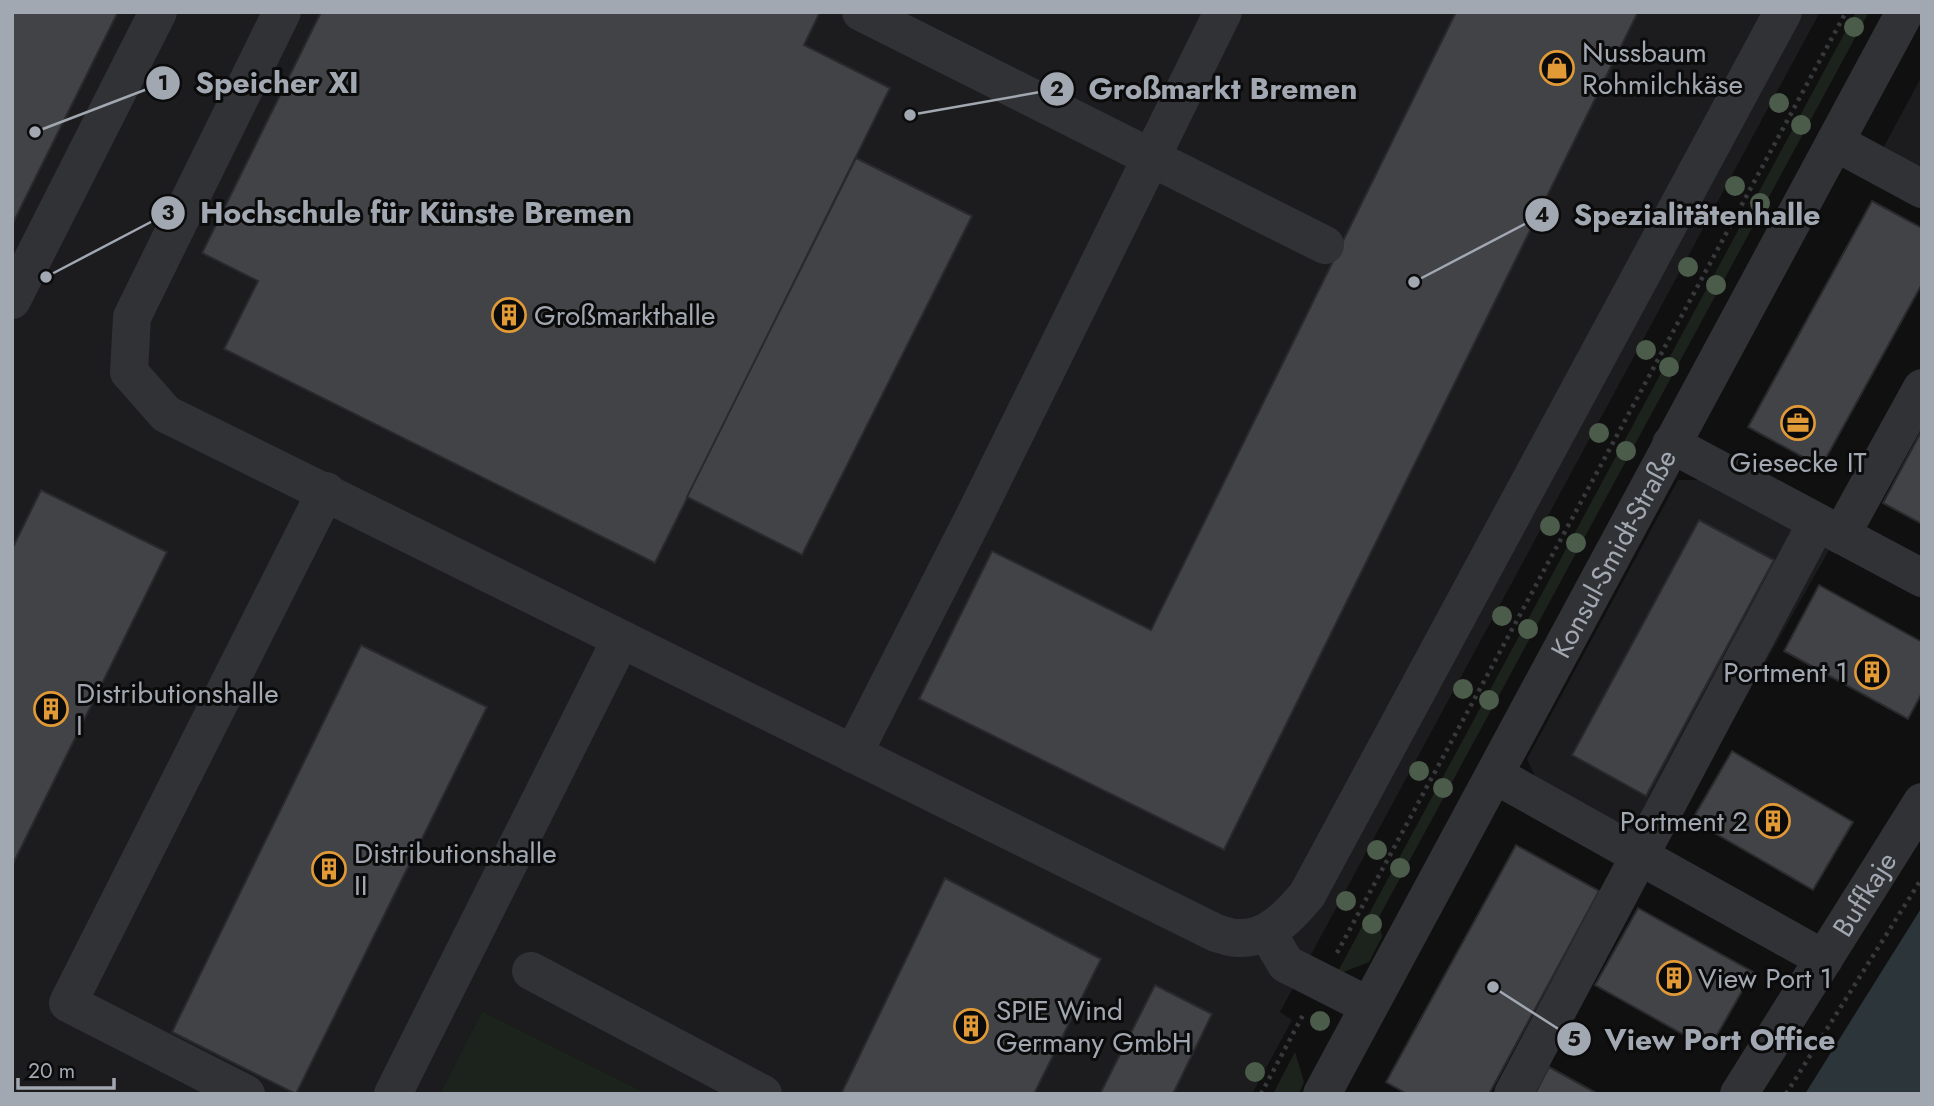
<svg xmlns="http://www.w3.org/2000/svg" width="1934" height="1106" font-family="Jost,sans-serif">
  <style>
    .built { fill: #1c1c1e }
    .green { fill: #1c231d }
    .water { fill: #2c353a }
    .building { fill: #414347; stroke: #2a2a2d; stroke-width: 2 }
    .lines { fill: none; stroke-linecap: round; stroke-linejoin: round }
    .path { stroke: #37393c; stroke-width: 4.5; stroke-dasharray: 3.5 5; stroke-linecap: butt }
    .minor { stroke: #313236; stroke-width: 38 }
    .tree { fill: #4b5c4b }
    .labels { text-anchor: middle; dominant-baseline: central; stroke-width: 6; stroke-linejoin: round; paint-order: stroke }
    .poi-label { font-size: 28px; fill: #a2a8b1; stroke: #0b0b0c; text-anchor: start }
    .street-label { font-size: 28px; fill: #a2a8b1; stroke: #0b0b0c }
    .leader { fill: none; stroke: #a2a8b1; stroke-width: 2.5 }
    .callout-dot { fill: #a2a8b1; stroke: #0b0b0c; stroke-width: 2.5 }
    .mark-label { font-size: 21px; text-anchor: middle; font-weight: bold; fill: #111 }
    .callout-label { font-size: 30px; text-anchor: middle; font-weight: bold; fill: #a2a8b1; stroke: #0b0b0c; stroke-width: 6; stroke-linejoin: round; paint-order: stroke }
  </style>
  <rect width="100%" height="100%" fill="#101011"/>
  <g class="built">
    <path d="M12,12H1820L1280,1012L1292,1020L1252,1094H648L482,1011L440,1094H12Z"/>
    <path d="M1922,76V189L1875,163Z"/>
    <path d="M1678,480H1709L1832,545L1661,847L1537,781L1527,759Z"/>
  </g>
  <g class="green">
    <path d="M1856,12H1869L1379,917L1382,937L1369,962L1336,975Z"/>
    <path d="M482,1011L648,1094H440Z"/>
    <path d="M1295,1052L1304,1082L1299,1094H1273Z"/>
  </g>
  <path class="water" d="M1922,907V1094H1805Z"/>
  <g class="building">
    <path d="M12,12H118L12,225Z"/>
    <path d="M321,12H820L804,45L890,88L655,563L224,349L258,281L202,253Z"/>
    <path d="M1456,12H1638L1224,850L919,699L992,551L1151,630Z"/>
    <path d="M856,158L972,216L802,555L687,497Z"/>
    <path d="M1872,201L1922,228V284L1821,467L1748,427Z"/>
    <path d="M1921,432L1922,433V524L1883,503Z"/>
    <path d="M41,490L167,552L12,866V549Z"/>
    <path d="M1699,520L1774,560L1646,796L1572,755Z"/>
    <path d="M1819,585L1922,642V693L1908,719L1784,651Z"/>
    <path d="M361,645L487,707L296,1094L172,1032Z"/>
    <path d="M1732,751L1853,822L1813,890L1692,820Z"/>
    <path d="M1516,845L1599,891L1489,1094H1407L1386,1082Z"/>
    <path d="M945,878L1101,959L1034,1094H841Z"/>
    <path d="M1638,908L1753,972L1709,1049L1595,985Z"/>
    <path d="M1155,985L1212,1014L1173,1094H1100Z"/>
    <path d="M1549,1067L1598,1094H1535Z"/>
  </g>
  <g class="lines">
    <g class="path">
      <path d="M1337,953L1846,12"/>
      <path d="M1261,1094L1304,1013"/>
      <path d="M1786,1094L1922,878"/>
    </g>
    <g class="minor">
      <path d="M282,12L132,317L129,372L166,414L1216,933C1223,935 1231,938 1238,938C1268,940 1290,915 1307,895L1783,12"/>
      <path d="M861,12L1325,245"/>
      <path d="M1835,142L1922,189"/>
      <path d="M12,300L158,12"/>
      <path d="M1671,444L1922,578"/>
      <path d="M1841,535L1922,388"/>
      <path d="M853,754L977,511L1223,12"/>
      <path d="M1495,775L1824,959"/>
      <path d="M1267,932L1286,964L1369,1006"/>
      <path d="M531,971L763,1094"/>
      <path d="M246,1094L68,1003L326,491"/>
      <path d="M393,1094L621,639"/>
      <path id="s1" d="M1322,1094L1905,12"/>
      <path d="M1513,1094L1817,522"/>
      <path id="s2" d="M1739,1094L1922,802"/>
    </g>
  </g>
  <g class="tree">
    <circle cx="1854" cy="27" r="10"/>
    <circle cx="1779" cy="103" r="10"/>
    <circle cx="1801" cy="125" r="10"/>
    <circle cx="1735" cy="186" r="10"/>
    <circle cx="1760" cy="203" r="10"/>
    <circle cx="1688" cy="267" r="10"/>
    <circle cx="1716" cy="285" r="10"/>
    <circle cx="1646" cy="350" r="10"/>
    <circle cx="1669" cy="367" r="10"/>
    <circle cx="1599" cy="433" r="10"/>
    <circle cx="1626" cy="451" r="10"/>
    <circle cx="1550" cy="526" r="10"/>
    <circle cx="1576" cy="543" r="10"/>
    <circle cx="1502" cy="616" r="10"/>
    <circle cx="1528" cy="629" r="10"/>
    <circle cx="1463" cy="689" r="10"/>
    <circle cx="1489" cy="700" r="10"/>
    <circle cx="1419" cy="771" r="10"/>
    <circle cx="1443" cy="788" r="10"/>
    <circle cx="1377" cy="850" r="10"/>
    <circle cx="1400" cy="868" r="10"/>
    <circle cx="1346" cy="901" r="10"/>
    <circle cx="1372" cy="924" r="10"/>
    <circle cx="1320" cy="1021" r="10"/>
    <circle cx="1255" cy="1072" r="10"/>
  </g>
  <defs>
    <g id="shop-ring" transform="scale(1.75)"><circle r="9.5" fill="#0b0b0c" stroke="#e29a37" stroke-width="1.5"/><path d="M-5-2.5h2.3a2.7 3.5 0 0 1 5.4 0H5L5.5 6h-11ZM-1.5-2.5h3a1.5 2.3 0 0 0-3 0Z" fill="#e29a37"/></g>
    <g id="building-ring" transform="scale(1.75)"><circle r="9.5" fill="#0b0b0c" stroke="#e29a37" stroke-width="1.5"/><path d="M-4-6H4V6H1V3H-1V6H-4ZM-2.5-4.3h1.7v1.8h-1.7ZM.8-4.3h1.7v1.8H.8ZM-2.5-1h1.7V.8h-1.7ZM.8-1h1.7V.8H.8Z" fill="#e29a37"/></g>
    <g id="office-ring" transform="scale(1.75)"><circle r="9.5" fill="#0b0b0c" stroke="#e29a37" stroke-width="1.5"/><path d="M-6-3h4V-5.5h4V-3h4V5H-6ZM-1-4.5V-3h2v-1.5ZM-6 0V1H6V0Z" fill="#e29a37"/></g>
  </defs>
  <g fill-rule="evenodd">
    <use href="#shop-ring" x="1557" y="68"/>
    <use href="#building-ring" x="509" y="315"/>
    <use href="#office-ring" x="1798" y="423"/>
    <use href="#building-ring" x="1872" y="672"/>
    <use href="#building-ring" x="51" y="709"/>
    <use href="#building-ring" x="1773" y="821"/>
    <use href="#building-ring" x="329" y="869"/>
    <use href="#building-ring" x="1674" y="978"/>
    <use href="#building-ring" x="971" y="1026"/>
  </g>
  <g class="labels">
    <g class="poi-label">
      <text x="1582" y="52">Nussbaum<tspan x="1582" dy="32">Rohmilchkäse</tspan></text>
      <text x="534" y="315">Großmarkthalle</text>
      <text x="1798" y="462" text-anchor="middle">Giesecke IT</text>
      <text x="1848" y="672" text-anchor="end">Portment 1</text>
      <text x="76" y="693">Distributionshalle<tspan x="76" dy="32">I</tspan></text>
      <text x="1748" y="821" text-anchor="end">Portment 2</text>
      <text x="354" y="853">Distributionshalle<tspan x="354" dy="32">II</tspan></text>
      <text x="1698" y="978">View Port 1</text>
      <text x="996" y="1010">SPIE Wind<tspan x="996" dy="32">Germany GmbH</tspan></text>
    </g>
    <g class="street-label">
      <text stroke="none"><textPath href="#s1" startOffset="614">Konsul-Smidt-Straße</textPath></text>
      <text stroke="none"><textPath href="#s2" startOffset="236">Buffkaje</textPath></text>
    </g>
  </g>
  <path class="leader" d="M35 132L163 83M910 115L1057 89M46 277L168 213M1414 282L1542 215M1493 987L1574 1039"/>
  <g class="callout-dot">
    <circle cx="35" cy="132" r="7"/>
    <circle cx="910" cy="115" r="7"/>
    <circle cx="46" cy="277" r="7"/>
    <circle cx="1414" cy="282" r="7"/>
    <circle cx="1493" cy="987" r="7"/>
    <circle cx="163" cy="83" r="18"/>
    <circle cx="1057" cy="89" r="18"/>
    <circle cx="168" cy="213" r="18"/>
    <circle cx="1542" cy="215" r="18"/>
    <circle cx="1574" cy="1039" r="18"/>
  </g>
  <g class="mark-label">
    <text x="163" y="90">1</text>
    <text x="1057" y="96">2</text>
    <text x="168" y="220">3</text>
    <text x="1542" y="222">4</text>
    <text x="1574" y="1046">5</text>
  </g>
  <g class="callout-label">
    <text x="277" y="93">Speicher XI</text>
    <text x="1223" y="99">Großmarkt Bremen</text>
    <text x="416" y="223">Hochschule für Künste Bremen</text>
    <text x="1697" y="225">Spezialitätenhalle</text>
    <text x="1720" y="1050">View Port Office</text>
  </g>
  <rect width="1934" height="1106" fill="none" stroke="#a2a8b1" stroke-width="28"/>
  <path d="M18 1078v10h96v-10" fill="none" stroke="#a2a8b1" stroke-width="3.5"/>
  <text x="28" y="1078" font-size="21" fill="#a2a8b1" stroke="#0b0b0c" stroke-width="5" paint-order="stroke">20 m</text>
</svg>
